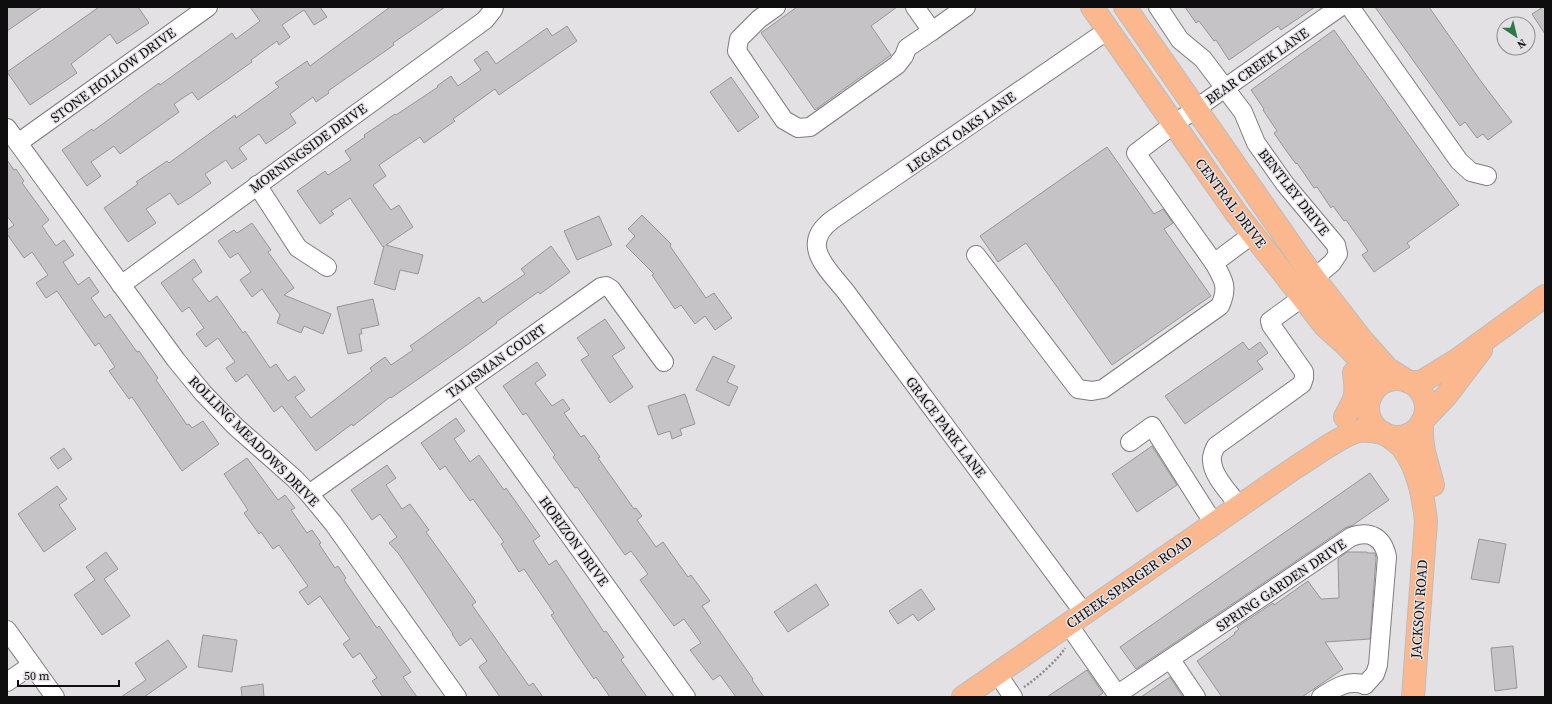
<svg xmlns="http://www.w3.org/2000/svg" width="1552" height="704" font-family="'Source Serif 4',serif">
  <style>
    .building { fill: #c5c3c6; stroke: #979598 }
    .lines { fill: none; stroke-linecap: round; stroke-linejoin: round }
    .minor-casing { stroke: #7e7c7f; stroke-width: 20 }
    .major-casing { stroke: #bcbcbc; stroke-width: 24 }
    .path { stroke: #8c8b8d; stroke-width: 2.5; stroke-dasharray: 2 2; stroke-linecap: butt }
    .minor { stroke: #fff; stroke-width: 18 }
    .major { stroke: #fbb88e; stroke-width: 22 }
    .labels { text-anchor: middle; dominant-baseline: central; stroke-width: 3; stroke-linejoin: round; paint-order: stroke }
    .street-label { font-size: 14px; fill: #0f0e0f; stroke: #e3e1e4 }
  </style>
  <rect width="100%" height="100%" fill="#e3e1e4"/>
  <g class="building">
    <path d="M7,7H42L7,31Z"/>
    <path d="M99,7H138L149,23L117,44L110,34L71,64L77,73L30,105L7,72Z"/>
    <path d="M250,7H320L327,17L314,25L304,10L282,25L290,37L279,45L277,41L251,60L252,62L198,100L192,92L174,104L179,112L120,154L114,146L91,162L101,176L87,186L62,150L92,129L93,131L159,83L160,85L232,33L236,39L260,21Z"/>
    <path d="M390,7H445L393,43L394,45L328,91L329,93L316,102L313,97L290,114L296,123L266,144L259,134L239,148L247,159L232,169L226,160L205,174L211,183L191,197L178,205L170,193L146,209L156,223L128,242L104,208L138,184L136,182L167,161L169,163L235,115L236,118L279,87L275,83L307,61L310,66Z"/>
    <path d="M797,7H897L871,26L891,55L815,110L761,33Z"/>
    <path d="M1185,7H1315L1281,30L1278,26L1229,60L1216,40L1214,41L1199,21L1196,23Z"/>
    <path d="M1375,7H1429L1480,80L1512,122L1488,140L1483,134L1477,138L1465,122L1460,126Z"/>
    <path d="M1543,7H1545V34L1532,14Z"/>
    <path d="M567,26L577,41L499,95L495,89L453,119L455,121L424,143L420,137L379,165L386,176L373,185L391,210L399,205L413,227L386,245L423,255L418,274L400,270L395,290L374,284L384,246L383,247L350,198L331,211L334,214L320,224L297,191L325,171L328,175L351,160L345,151L365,137L364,135L395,114L396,115L438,87L437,86L451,76L458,86L481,70L474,60L487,51L496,64L547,28L552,36Z"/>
    <path d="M1334,30L1459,205L1407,243L1410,247L1374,272L1362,255L1368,251L1346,220L1344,221L1333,206L1331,208L1317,187L1314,188L1297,163L1296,164L1285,149L1274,133L1277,131L1263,110L1264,109L1251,90Z"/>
    <path d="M731,77L759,117L738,132L710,92Z"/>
    <path d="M1107,147L1154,214L1163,209L1173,223L1164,229L1211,296L1112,365L1026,243L998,262L980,236Z"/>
    <path d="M7,160L14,170L16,169L24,181L22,183L49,220L42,226L56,246L64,240L74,255L63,262L78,285L89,277L99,292L91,298L105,318L110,314L137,352L139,351L158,378L156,380L187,425L189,424L192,428L203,421L219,444L182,471L132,397L129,399L109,371L115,367L99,343L95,346L57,291L46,298L36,283L48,275L32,252L24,258L7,234V230L14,225L7,216Z"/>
    <path d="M642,215L671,244L670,246L706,298L714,293L732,318L715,330L705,316L695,324L681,305L675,309L652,275L654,274L626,246L635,236L628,229Z"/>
    <path d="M599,216L612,245L577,260L564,231Z"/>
    <path d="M252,223L271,250L268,252L294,288L284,295L331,314L323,334L304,326L301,333L277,323L280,315L262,289L252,297L240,280L251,272L238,253L230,258L218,241L234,230L237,233Z"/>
    <path d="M551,246L570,272L540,294L538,292L496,322L497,323L460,350L391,398L390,397L353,426L352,424L316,451L282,406L274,412L247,374L236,382L226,368L235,362L218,338L206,347L196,334L204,328L189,307L182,312L161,283L194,259L202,272L192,279L209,302L217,296L243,333L245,331L270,368L276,364L288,381L295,376L305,390L295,397L311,418L372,371L370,368L385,357L391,365L413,350L410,346L479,297L483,303L525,274L521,269Z"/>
    <path d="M373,299L379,325L361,329L362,334H359L362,351L348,354L337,307Z"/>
    <path d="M605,319L625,348L612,356L633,387L610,403L581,360L589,355L577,338Z"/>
    <path d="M1243,342L1249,350L1260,342L1268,353L1257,361L1263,369L1185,424L1165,396Z"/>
    <path d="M713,356L735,366L727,382L738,387L729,406L696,390Z"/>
    <path d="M537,362L546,375L535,383L552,406L563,399L570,409L564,413L581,437L584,435L600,457L598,458L634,509L636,508L642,516L637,520L656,547L663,542L688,577L691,575L710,601L702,606L753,679L752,680L764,697H736L720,675L713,680L690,650L701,643L684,619L674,626L640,580L648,574L631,551L625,555L577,487L575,488L553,457L555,455L526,413L523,415L503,386Z"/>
    <path d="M685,394L695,424L680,429L682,435L672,439L670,431L658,435L648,406Z"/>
    <path d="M456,418L465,431L454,439L470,462L479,455L504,490L506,488L540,536L533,541L549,565L556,560L604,632L606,631L624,657L621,660L647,697H610L596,677L594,679L576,653L551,615L554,613L524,569L519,572L501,544L504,542L473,499L470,501L445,466L440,470L421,443Z"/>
    <path d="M1152,446L1177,485L1137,512L1112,474Z"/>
    <path d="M64,448L72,459L58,469L50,458Z"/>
    <path d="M247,458L278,500L285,495L295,508L291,510L307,533L312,530L321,543L319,544L335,568L338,566L346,578L344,580L377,628L379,626L411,672L403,677L417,697H383L372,681L377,678L360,653L353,658L343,644L350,639L320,596L308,605L299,592L308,586L279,545L273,549L261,532L259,534L244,513L248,510L224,474Z"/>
    <path d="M387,465L396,478L386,485L402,509L410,504L429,530L426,532L476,602L472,605L529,686L533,683L543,697H500L479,667L487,661L471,638L460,646L452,634H453L398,553L389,543L397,537L380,514L372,520L351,490Z"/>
    <path d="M1370,473L1389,500L1353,525L1345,528L1136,669L1120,647Z"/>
    <path d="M57,486L67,499L59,505L76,529L44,552L18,514Z"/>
    <path d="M1479,539L1506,544L1499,583L1471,579Z"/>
    <path d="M106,552L118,569L104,579L130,616L102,635L74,595L95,580L86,567Z"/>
    <path d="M1347,552H1367V553H1375L1376,558L1370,639L1325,642L1343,669L1302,697H1222L1197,661L1235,634L1234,633L1239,629L1237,627L1273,603L1274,605L1308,581L1321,599L1339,598L1338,559Z"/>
    <path d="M816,584L829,605L788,632L774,612Z"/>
    <path d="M921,589L935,609L918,621L913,614L898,624L889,611Z"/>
    <path d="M203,635L237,640L232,672L198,667Z"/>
    <path d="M168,640L187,667L144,697H121L146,680L135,663Z"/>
    <path d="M1513,646L1517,688L1495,691L1491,648Z"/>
    <path d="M1087,670L1103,693L1097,697H1047Z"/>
    <path d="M1170,677L1183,697H1141Z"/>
    <path d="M263,684L264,697H242L241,687Z"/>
  </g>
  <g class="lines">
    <g class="minor-casing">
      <g id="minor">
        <path d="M776,7L759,19L739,39L737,51L784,120L798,128L810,127L897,65L904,56L907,48L932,31"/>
        <path d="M915,7L932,31L966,7"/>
        <path d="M1158,7L1180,40L1203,59L1243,112L1256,143L1285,184L1336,245L1338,254L1332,263L1314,278"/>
        <path d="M1350,7L1459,161L1471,172L1487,176"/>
        <path d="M7,128L176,360L203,393L236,427L295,479L309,494L333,523L457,697"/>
        <path d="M18,143L208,7"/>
        <path d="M257,185L298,248L327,267"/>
        <path d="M1253,234L1214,263L1136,153L1174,124L1340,7"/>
        <path d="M976,255L1078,389L1092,391L1103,389L1220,306C1229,287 1223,279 1214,263"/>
        <path d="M121,285L485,20L493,10L494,7"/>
        <path d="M462,386L686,697"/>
        <path d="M1130,442L1152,426L1214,524"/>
        <path d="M309,494L601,287L606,286L611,289L664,362"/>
        <path d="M1239,506C1230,493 1213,477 1212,461C1211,456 1214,450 1216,446L1302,384L1304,378V372L1271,325L1270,321L1303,297"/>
        <path d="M1084,613L846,292C827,268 799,245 832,220L1108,30"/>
        <path d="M1068,624L1114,690L1117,693L1121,692L1351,537C1370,530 1383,537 1387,557L1378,665L1375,674L1365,685"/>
        <path d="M7,630L55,697"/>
        <path d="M1171,660L1196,697"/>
        <path d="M997,673L1013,697"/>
        <path d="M7,682L32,665"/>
        <path d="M1321,697C1335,688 1348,679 1365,685"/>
      </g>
    </g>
    <g class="major-casing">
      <g id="major">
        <path d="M1092,7L1236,213L1325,326L1345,344L1362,362L1368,377L1371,395"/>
        <path d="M1125,7L1314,278L1363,341L1388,369L1407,381"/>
        <circle cx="1397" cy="408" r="29"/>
        <path d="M1410,382H1421L1457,360L1545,296"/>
        <path d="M1345,417C1356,397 1357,396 1354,373"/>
        <path d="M1424,419L1446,396L1481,350"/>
        <path d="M1422,422V438L1424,452L1433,485"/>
        <path d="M1387,435C1392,439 1398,443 1402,447C1418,468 1423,495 1426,521L1413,697"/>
        <path d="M963,697L1296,467C1311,458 1343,434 1359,431C1368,430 1375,431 1383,433"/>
      </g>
    </g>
    <path class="path" d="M1024,687C1035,680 1059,659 1065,648"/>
    <use href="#minor" class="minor"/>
    <use href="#major" class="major"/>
  </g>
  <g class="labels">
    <g class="street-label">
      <text transform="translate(1257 66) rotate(-35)">BEAR CREEK LANE</text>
      <text transform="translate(113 75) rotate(-36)">STONE HOLLOW DRIVE</text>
      <text transform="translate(961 132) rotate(-35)">LEGACY OAKS LANE</text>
      <text transform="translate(308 148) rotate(-36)">MORNINGSIDE DRIVE</text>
      <text transform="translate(1294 192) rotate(52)">BENTLEY DRIVE</text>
      <text transform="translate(1231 203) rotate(53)">CENTRAL DRIVE</text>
      <text transform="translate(496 361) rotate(-35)">TALISMAN COURT</text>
      <text transform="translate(946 427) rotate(53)">GRACE PARK LANE</text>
      <text transform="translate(254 441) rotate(45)">ROLLING MEADOWS DRIVE</text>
      <text transform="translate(574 541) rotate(54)">HORIZON DRIVE</text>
      <text transform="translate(1129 582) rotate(-35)">CHEEK-SPARGER ROAD</text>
      <text transform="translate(1281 585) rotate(-34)">SPRING GARDEN DRIVE</text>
      <text transform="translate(1419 609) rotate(-86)">JACKSON ROAD</text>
    </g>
  </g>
  <rect width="1552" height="704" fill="none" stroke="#0f0e0f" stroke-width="16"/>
  <g transform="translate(1516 36) rotate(145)"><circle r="19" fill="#e3e1e4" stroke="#8e8d8f"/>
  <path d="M0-3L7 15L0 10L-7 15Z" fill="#2d7948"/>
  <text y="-6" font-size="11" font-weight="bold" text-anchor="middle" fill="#0f0e0f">N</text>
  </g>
  <path d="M18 680v6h101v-6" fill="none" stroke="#0f0e0f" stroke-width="2"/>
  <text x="24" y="680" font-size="12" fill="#0f0e0f" stroke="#e3e1e4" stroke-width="3" paint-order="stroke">50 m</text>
</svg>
